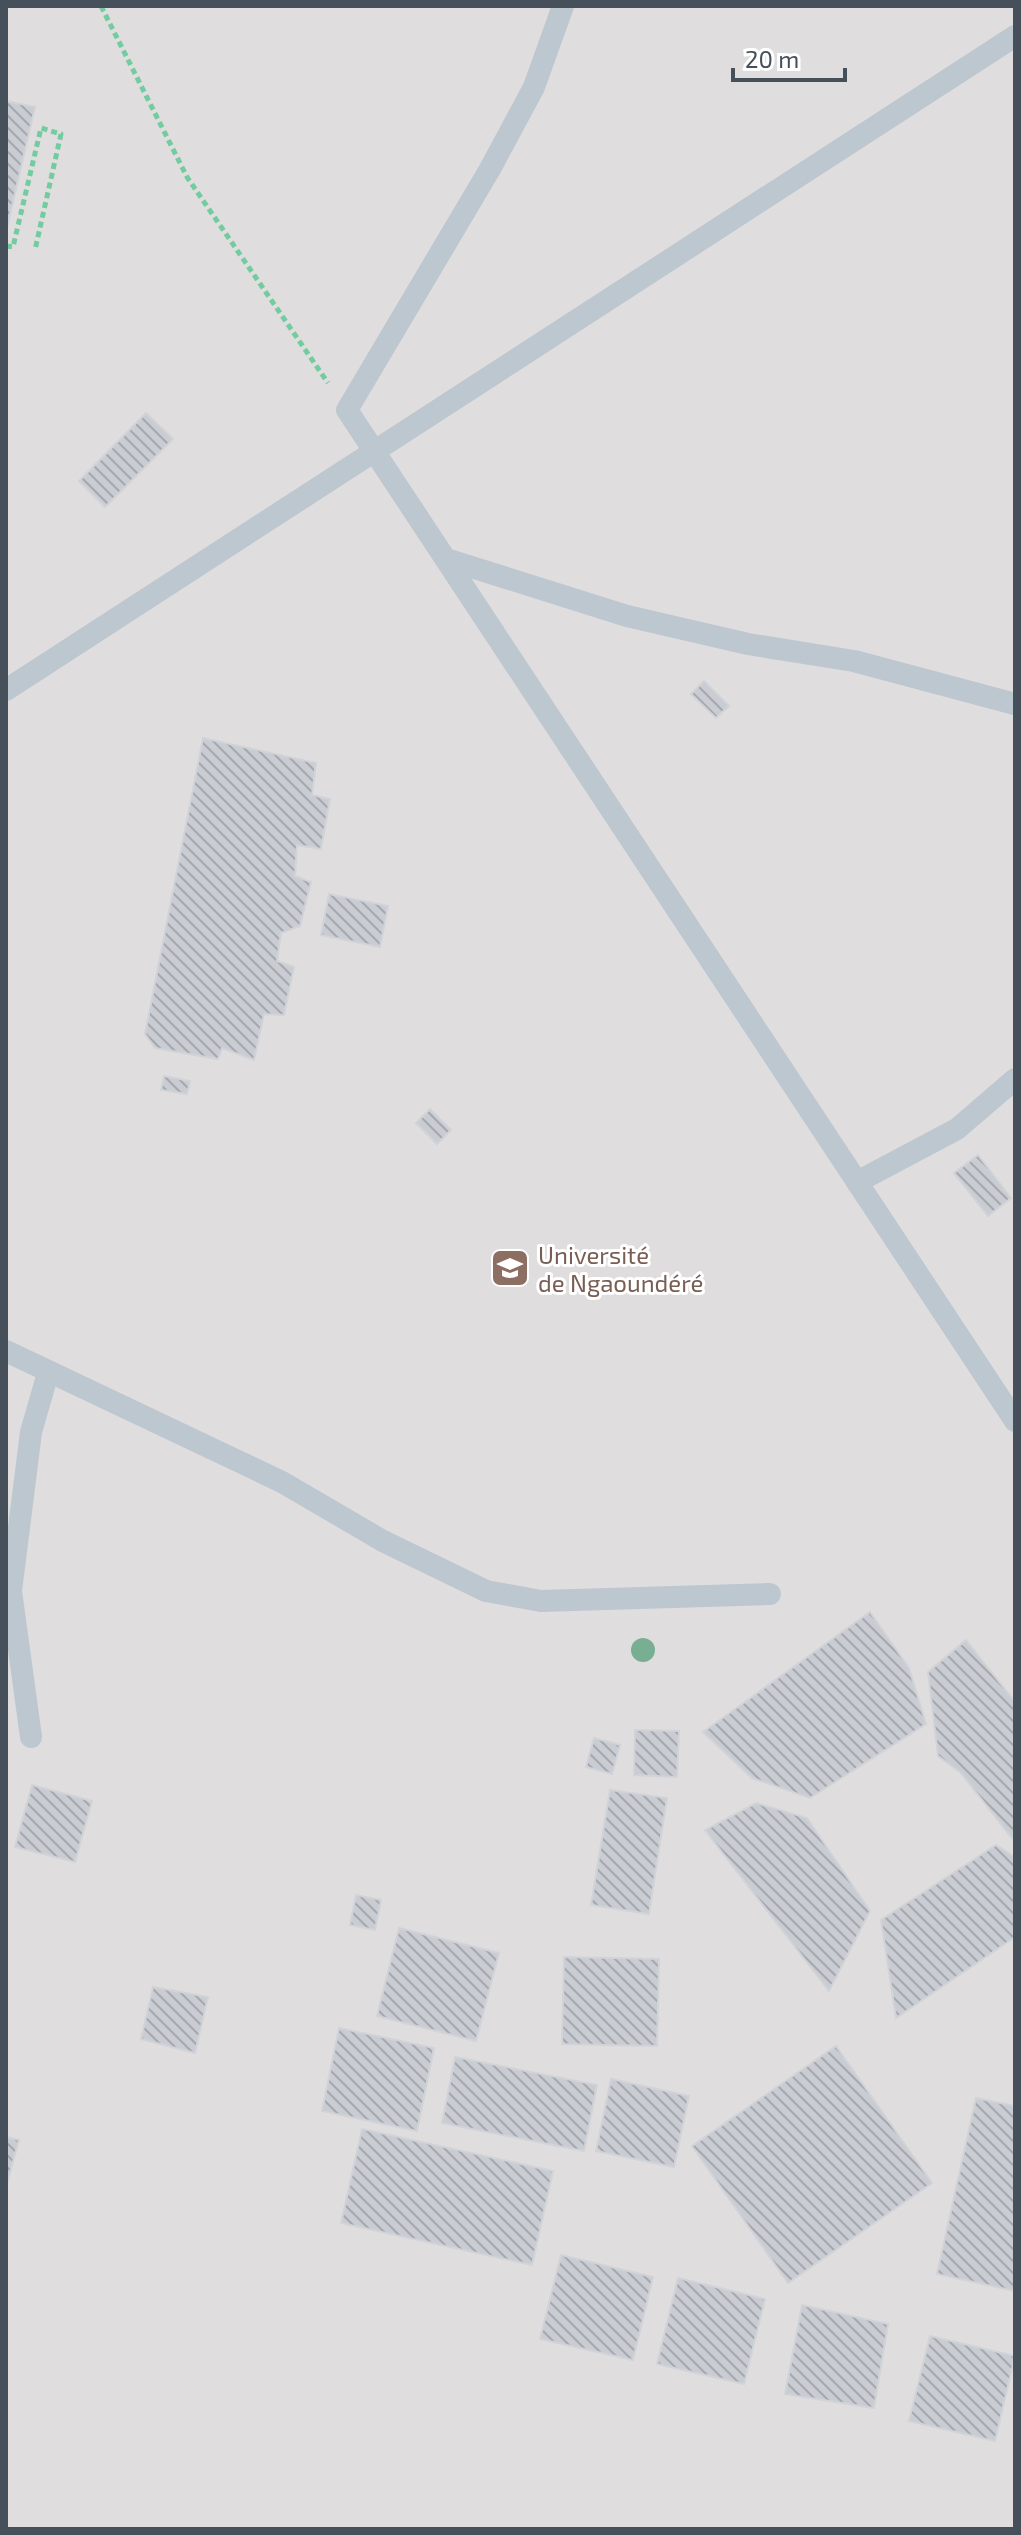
<svg xmlns="http://www.w3.org/2000/svg" width="1021" height="2535" font-family="'Exo 2',sans-serif">
  <style>
    .education { fill: #e0ddde }
    .building { fill: url(#building-back-hatch); stroke: #d0d3d8; stroke-width: 2 }
    .lines { fill: none; stroke-linecap: round; stroke-linejoin: round }
    .path { stroke: #72cc9f; stroke-width: 5; stroke-dasharray: 6 4; stroke-linecap: butt }
    .lane { stroke: #bdc7cf; stroke-width: 22 }
    .tree { fill: #78ae92 }
    .labels { text-anchor: middle; dominant-baseline: central; stroke-width: 6; stroke-linejoin: round; paint-order: stroke }
    .education-label { font-size: 24px; fill: #785e54; stroke: #fff; text-anchor: start }
  </style>
  <defs>
    <pattern id="building-back-hatch" width="6" height="6" patternUnits="userSpaceOnUse" patternTransform="scale(2)"><rect width="6" height="6" fill="#c9ccd2"/><path d="M-1 5l2 2M0 0l6 6M5-1l2 2" fill="none" stroke="#a5a8ad"/></pattern>
  </defs>
  <rect width="100%" height="100%" fill="#efecec"/>
  <rect class="education" x="6" y="6" width="1009" height="2523"/>
  <g class="building">
    <path d="M6,101L35,107L6,232Z"/>
    <path d="M146,413L173,439L105,507L79,481Z"/>
    <path d="M704,681L729,706L716,718L691,694Z"/>
    <path d="M203,738L316,763L312,795L330,799L321,849L297,845L295,876L311,882L300,926L281,933L277,961L294,967L284,1015L264,1014L254,1060L222,1048L218,1059L155,1048L145,1034Z"/>
    <path d="M329,894L388,906L380,947L321,935Z"/>
    <path d="M164,1076L190,1081L187,1094L161,1090Z"/>
    <path d="M430,1109L451,1130L437,1144L416,1123Z"/>
    <path d="M978,1155L1011,1198L988,1216L954,1173Z"/>
    <path d="M870,1612L909,1668L926,1724L810,1798L752,1778L703,1732Z"/>
    <path d="M966,1640L1015,1702V1842L961,1773L938,1756L928,1672Z"/>
    <path d="M635,1730L679,1731L677,1777L634,1775Z"/>
    <path d="M594,1738L620,1745L612,1774L586,1767Z"/>
    <path d="M32,1785L92,1801L75,1862L15,1847Z"/>
    <path d="M610,1790L667,1798L649,1914L591,1905Z"/>
    <path d="M756,1803L807,1818L870,1911L829,1991L705,1830Z"/>
    <path d="M996,1845L1015,1857V1937L896,2018L881,1920Z"/>
    <path d="M356,1895L381,1900L375,1930L350,1925Z"/>
    <path d="M399,1928L499,1953L476,2041L377,2016Z"/>
    <path d="M564,1957L659,1959L657,2046L562,2044Z"/>
    <path d="M153,1987L208,1997L195,2053L141,2039Z"/>
    <path d="M339,2028L434,2048L417,2131L322,2111Z"/>
    <path d="M836,2046L932,2183L788,2283L692,2146Z"/>
    <path d="M455,2057L597,2085L584,2151L442,2123Z"/>
    <path d="M611,2079L689,2096L674,2167L596,2151Z"/>
    <path d="M976,2098L1015,2106V2291L937,2274Z"/>
    <path d="M362,2129L553,2171L532,2265L341,2223Z"/>
    <path d="M6,2137L19,2140L6,2187Z"/>
    <path d="M561,2255L653,2277L633,2360L540,2339Z"/>
    <path d="M678,2278L765,2299L744,2384L657,2364Z"/>
    <path d="M802,2305L888,2324L874,2408L785,2394Z"/>
    <path d="M930,2336L1015,2356L995,2441L909,2421Z"/>
  </g>
  <g class="lines">
    <g class="path">
      <path d="M101,6L187,177L328,383"/>
      <path d="M6,246L13,247L41,128L61,134L35,250"/>
    </g>
    <g class="lane">
      <path d="M563,6L534,87L490,169L347,410L1015,1421"/>
      <path d="M446,559L627,616L748,644L854,661L1015,704"/>
      <path d="M6,690L1015,36"/>
      <path d="M857,1182L957,1129L1015,1079"/>
      <path d="M6,1351L282,1482L383,1541L486,1591L541,1601L770,1594"/>
      <path d="M31,1737L11,1591L31,1432L48,1373"/>
    </g>
  </g>
  <circle class="tree" cx="643" cy="1650" r="12"/>
  <defs>
    <g id="university-square" transform="scale(2)"><rect x="-9" y="-9" width="18" height="18" rx="4" fill="#8d6e63" stroke="#fff"/><path d="M0-5L7-2L0 1L-7-2ZM-4 1L0 2.5L4 1V4Q0 6-4 4Z" fill="#fff"/></g>
  </defs>
  <g fill-rule="evenodd">
    <use href="#university-square" x="510" y="1268"/>
  </g>
  <g class="labels">
    <g class="education-label">
      <text x="538" y="1254">Université<tspan x="538" dy="28">de Ngaoundéré</tspan></text>
    </g>
  </g>
  <rect width="1021" height="2535" fill="none" stroke="#45505a" stroke-width="16"/>
  <path d="M733 68v12h112v-12" fill="none" stroke="#45505a" stroke-width="4"/>
  <text x="745" y="68" font-size="24" fill="#45505a" stroke="#ffffff" stroke-width="6" paint-order="stroke">20 m</text>
</svg>
